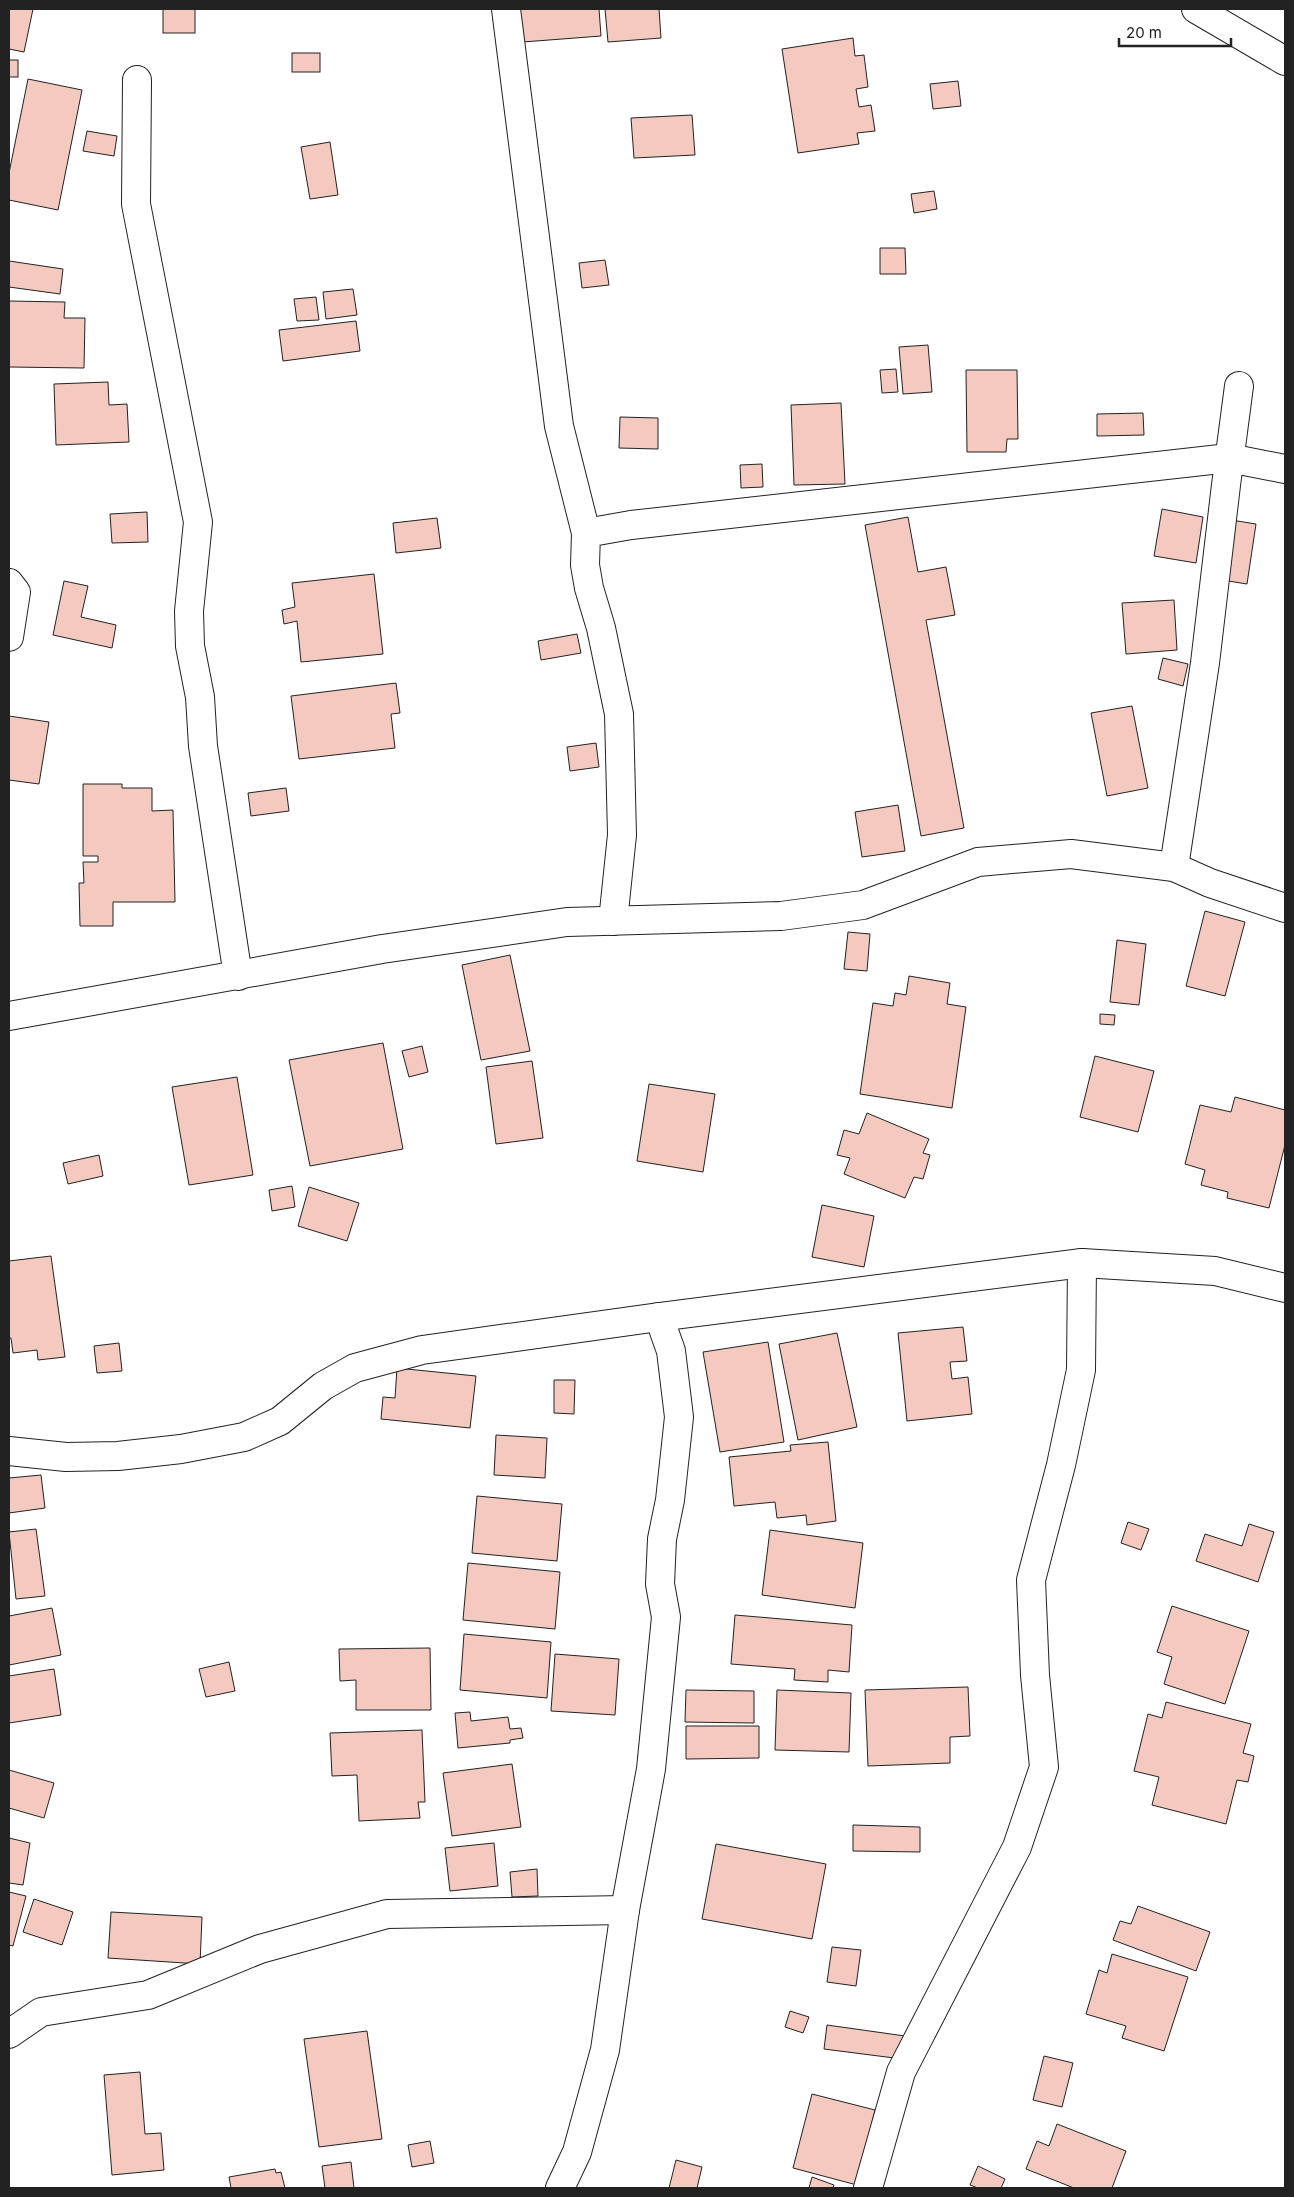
<svg xmlns="http://www.w3.org/2000/svg" width="1294" height="2197" font-family="Inter,sans-serif">
  <style>
    .building { fill: #f3c9c0; stroke: #222 }
    .lines { fill: none; stroke-linecap: round; stroke-linejoin: round }
    .street-casing { stroke: #222; stroke-width: 30 }
    .street { stroke: #fff; stroke-width: 28 }
  </style>
  <rect width="100%" height="100%" fill="#fff"/>
  <g class="building">
    <path d="M9,9H33L24,52L9,49Z"/>
    <rect x="163" y="9" width="32" height="24"/>
    <path d="M520,9H599L601,36L523,42Z"/>
    <path d="M605,9H659L661,38L608,42Z"/>
    <path d="M853,38L855,56L864,55L868,87L856,89L859,107L871,105L875,131L857,133L859,144L798,153L782,49Z"/>
    <rect x="292" y="53" width="28" height="19"/>
    <rect x="9" y="60" width="9" height="17"/>
    <path d="M28,79L82,90L58,210L9,200V173Z"/>
    <path d="M958,81L961,106L933,109L930,84Z"/>
    <path d="M692,115L695,155L634,158L631,118Z"/>
    <path d="M87,131L117,136L114,156L83,151Z"/>
    <path d="M330,142L338,195L310,199L301,147Z"/>
    <path d="M934,191L937,209L914,213L911,194Z"/>
    <path d="M880,248H905L906,274H880Z"/>
    <path d="M605,260L609,285L582,288L579,263Z"/>
    <path d="M9,261L63,269L60,294L9,287Z"/>
    <path d="M353,289L357,315L326,319L323,292Z"/>
    <path d="M316,297L319,320L297,321L294,299Z"/>
    <path d="M9,301L65,302L64,318H85L84,368L9,367Z"/>
    <path d="M356,321L360,351L283,361L279,330Z"/>
    <path d="M928,345L932,392L903,394L899,347Z"/>
    <path d="M896,369L898,392L882,393L880,370Z"/>
    <path d="M966,370H1017L1018,439H1007L1006,452H967Z"/>
    <path d="M108,382L109,405L127,404L129,442L56,445L54,384Z"/>
    <path d="M841,403L845,484L794,485L791,405Z"/>
    <path d="M1143,413L1144,435L1097,436V414Z"/>
    <path d="M620,417L658,418V449L619,448Z"/>
    <path d="M762,464L763,487L741,488L740,465Z"/>
    <path d="M1162,509L1203,517L1196,563L1154,556Z"/>
    <path d="M147,512L148,542L112,543L110,514Z"/>
    <path d="M908,517L918,572L946,567L955,615L926,620L964,828L921,836L865,525Z"/>
    <path d="M437,518L441,548L396,553L393,523Z"/>
    <path d="M1231,520L1256,524L1247,584L1222,580Z"/>
    <path d="M374,574L383,654L301,662L297,621L284,624L282,610L295,607L292,583Z"/>
    <path d="M64,581L88,586L81,617L116,625L112,648L53,635Z"/>
    <path d="M1174,600L1177,650L1126,654L1122,603Z"/>
    <path d="M577,634L581,653L541,660L538,641Z"/>
    <path d="M1163,658L1188,664L1183,686L1158,679Z"/>
    <path d="M396,683L400,713L391,714L395,748L299,759L291,696Z"/>
    <path d="M1132,706L1148,788L1107,796L1091,713Z"/>
    <path d="M9,716L49,722L39,784L9,780Z"/>
    <path d="M596,743L599,767L570,771L567,747Z"/>
    <path d="M83,784H122V788H152V811L173,810L175,902H113V926H80L79,883H84L83,862H98V856H83Z"/>
    <path d="M286,788L289,811L251,816L248,793Z"/>
    <path d="M898,805L905,851L862,857L855,812Z"/>
    <path d="M1205,911L1245,922L1225,996L1186,986Z"/>
    <path d="M848,932L870,934L867,971L844,969Z"/>
    <path d="M1117,940L1146,944L1139,1005L1110,1002Z"/>
    <path d="M510,955L530,1051L481,1060L462,965Z"/>
    <path d="M909,976L950,983L947,1004L966,1007L952,1108L860,1094L873,1003L893,1006L895,993L906,995Z"/>
    <path d="M1100,1014L1115,1015L1114,1025L1100,1024Z"/>
    <path d="M383,1043L403,1149L310,1166L289,1060Z"/>
    <path d="M422,1046L428,1072L409,1077L402,1051Z"/>
    <path d="M1095,1056L1154,1071L1138,1132L1080,1117Z"/>
    <path d="M532,1061L543,1138L496,1144L486,1067Z"/>
    <path d="M237,1077L253,1175L189,1185L172,1087Z"/>
    <path d="M649,1084L715,1094L703,1172L637,1161Z"/>
    <path d="M1235,1097L1285,1110V1145L1269,1208L1227,1198L1228,1192L1201,1185L1205,1170L1185,1164L1200,1105L1231,1112Z"/>
    <path d="M867,1113L929,1139L923,1153L930,1155L923,1179L914,1177L905,1198L844,1174L850,1158L837,1155L844,1130L859,1134Z"/>
    <path d="M99,1155L103,1176L68,1184L63,1163Z"/>
    <path d="M292,1186L295,1207L272,1211L269,1190Z"/>
    <path d="M309,1187L359,1203L347,1241L298,1226Z"/>
    <path d="M822,1205L874,1216L864,1267L812,1257Z"/>
    <path d="M51,1256L65,1357L38,1360L37,1350L13,1353L11,1338H9V1261Z"/>
    <path d="M963,1327L967,1361L950,1362L952,1379L968,1377L972,1414L907,1421L898,1333Z"/>
    <path d="M837,1333L857,1427L798,1440L779,1344Z"/>
    <path d="M768,1342L784,1442L720,1452L703,1352Z"/>
    <path d="M119,1343L122,1371L97,1373L94,1346Z"/>
    <path d="M397,1368L476,1376L470,1428L381,1419L383,1397L395,1398Z"/>
    <path d="M554,1380H575L574,1414L554,1413Z"/>
    <path d="M496,1435L547,1438L545,1478L494,1475Z"/>
    <path d="M828,1442L836,1521L807,1525L806,1515L777,1518L775,1502L734,1506L729,1457L791,1451L790,1445Z"/>
    <path d="M41,1475L45,1508L9,1513V1478Z"/>
    <path d="M477,1496L562,1504L557,1561L472,1553Z"/>
    <path d="M1128,1522L1149,1529L1141,1550L1121,1543Z"/>
    <path d="M1249,1524L1274,1532L1258,1582L1196,1561L1205,1534L1242,1546Z"/>
    <path d="M36,1529L45,1596L16,1599L9,1532Z"/>
    <path d="M770,1530L863,1543L855,1608L762,1595Z"/>
    <path d="M468,1563L560,1572L555,1629L463,1620Z"/>
    <path d="M1172,1606L1249,1631L1225,1704L1164,1684L1172,1657L1157,1652Z"/>
    <path d="M52,1608L61,1655L9,1665V1616Z"/>
    <path d="M735,1615L852,1625L849,1672L828,1670V1682L794,1680L795,1669L731,1664Z"/>
    <path d="M464,1634L551,1642L547,1698L460,1690Z"/>
    <path d="M430,1648L431,1710H356V1680L340,1681L339,1649Z"/>
    <path d="M555,1654L619,1659L615,1715L551,1711Z"/>
    <path d="M229,1662L235,1691L206,1697L199,1669Z"/>
    <path d="M54,1669L61,1715L9,1723V1676Z"/>
    <path d="M968,1687L970,1736L950,1737V1763L868,1766L865,1690Z"/>
    <path d="M686,1690L754,1691V1723L685,1722Z"/>
    <path d="M777,1690L851,1693L849,1752L775,1750Z"/>
    <path d="M1166,1702L1251,1724L1243,1753L1254,1756L1248,1782L1237,1780L1226,1824L1152,1805L1159,1777L1134,1771L1148,1714L1162,1718Z"/>
    <path d="M470,1712L471,1721L508,1717L510,1729L521,1728L523,1738L510,1740V1743L458,1748L455,1713Z"/>
    <path d="M686,1726H759V1758L686,1759Z"/>
    <path d="M422,1730L425,1802H418L420,1818L359,1821L357,1775L332,1776L330,1733Z"/>
    <path d="M512,1764L521,1827L452,1836L443,1773Z"/>
    <path d="M9,1770L54,1783L44,1818L9,1808Z"/>
    <path d="M853,1825L920,1827V1852L853,1851Z"/>
    <path d="M9,1838L30,1843L23,1885L9,1883Z"/>
    <path d="M494,1843L498,1886L450,1891L445,1848Z"/>
    <path d="M716,1844L826,1864L812,1939L702,1919Z"/>
    <path d="M537,1869L538,1896L512,1897L510,1872Z"/>
    <path d="M9,1892L26,1896L13,1946L9,1945Z"/>
    <path d="M34,1899L73,1912L62,1945L23,1932Z"/>
    <path d="M1138,1906L1210,1932L1196,1971L1113,1940L1120,1921L1131,1924Z"/>
    <path d="M111,1912L202,1917L200,1964L108,1958Z"/>
    <path d="M832,1947L861,1950L856,1986L827,1982Z"/>
    <path d="M1112,1954L1188,1977L1164,2051L1122,2038L1126,2026L1086,2014L1099,1970L1107,1973Z"/>
    <path d="M790,2011L809,2017L803,2033L785,2027Z"/>
    <path d="M827,2025L905,2036L902,2059L824,2049Z"/>
    <path d="M367,2031L382,2139L319,2147L304,2039Z"/>
    <path d="M1044,2056L1073,2063L1062,2107L1033,2100Z"/>
    <path d="M140,2072L145,2134L161,2133L164,2170L112,2175L104,2075Z"/>
    <path d="M812,2094L875,2110L857,2185L793,2168Z"/>
    <path d="M1057,2124L1126,2151L1112,2188H1074L1026,2169L1037,2141L1049,2146Z"/>
    <path d="M430,2141L434,2163L412,2167L408,2145Z"/>
    <path d="M676,2160L702,2167L697,2188H669Z"/>
    <path d="M351,2162L354,2188H325L322,2166Z"/>
    <path d="M978,2166L1005,2179L1001,2188H978L970,2185Z"/>
    <path d="M275,2169L276,2173L281,2172L285,2188H231L229,2177Z"/>
    <path d="M812,2177L834,2185L833,2188H809Z"/>
  </g>
  <g class="lines">
    <g class="street-casing">
      <g id="street">
        <path d="M506,9L559,426L586,533"/>
        <path d="M1196,9L1285,61"/>
        <path d="M137,80L136,204L198,522L189,611L190,646L200,697L203,746L238,976"/>
        <path d="M9,583L16,592L9,637"/>
        <path d="M1174,867L1205,663L1226,485L1239,386"/>
        <path d="M613,921L622,835L619,714L601,628L589,588L585,565L586,533L631,525L1229,458L1285,469"/>
        <path d="M9,1016L382,949L567,922L781,916L863,905L978,862L1071,854L1174,867L1210,883L1285,908"/>
        <path d="M9,1451L66,1457L118,1456L181,1449L244,1437L280,1421L323,1386L355,1368L422,1350L659,1317L1082,1263L1215,1271L1285,1288"/>
        <path d="M9,2034L41,2012L148,1995L260,1949L387,1914L625,1910"/>
        <path d="M560,2188L577,2152L605,2050L625,1910L651,1769L666,1617L660,1584L662,1539L670,1500L679,1417L671,1351L659,1317"/>
        <path d="M868,2188L901,2072L1017,1847L1044,1767L1035,1675L1031,1580L1061,1465L1081,1370L1082,1263"/>
      </g>
    </g>
    <use href="#street" class="street"/>
  </g>
  <rect width="1294" height="2197" fill="none" stroke="#222222" stroke-width="20"/>
  <path d="M1119 38v8h112v-8" fill="none" stroke="#222222" stroke-width="2.5"/>
  <text x="1126" y="38" font-size="15" fill="#222222" stroke="#ffffff" stroke-width="4" paint-order="stroke">20 m</text>
</svg>
